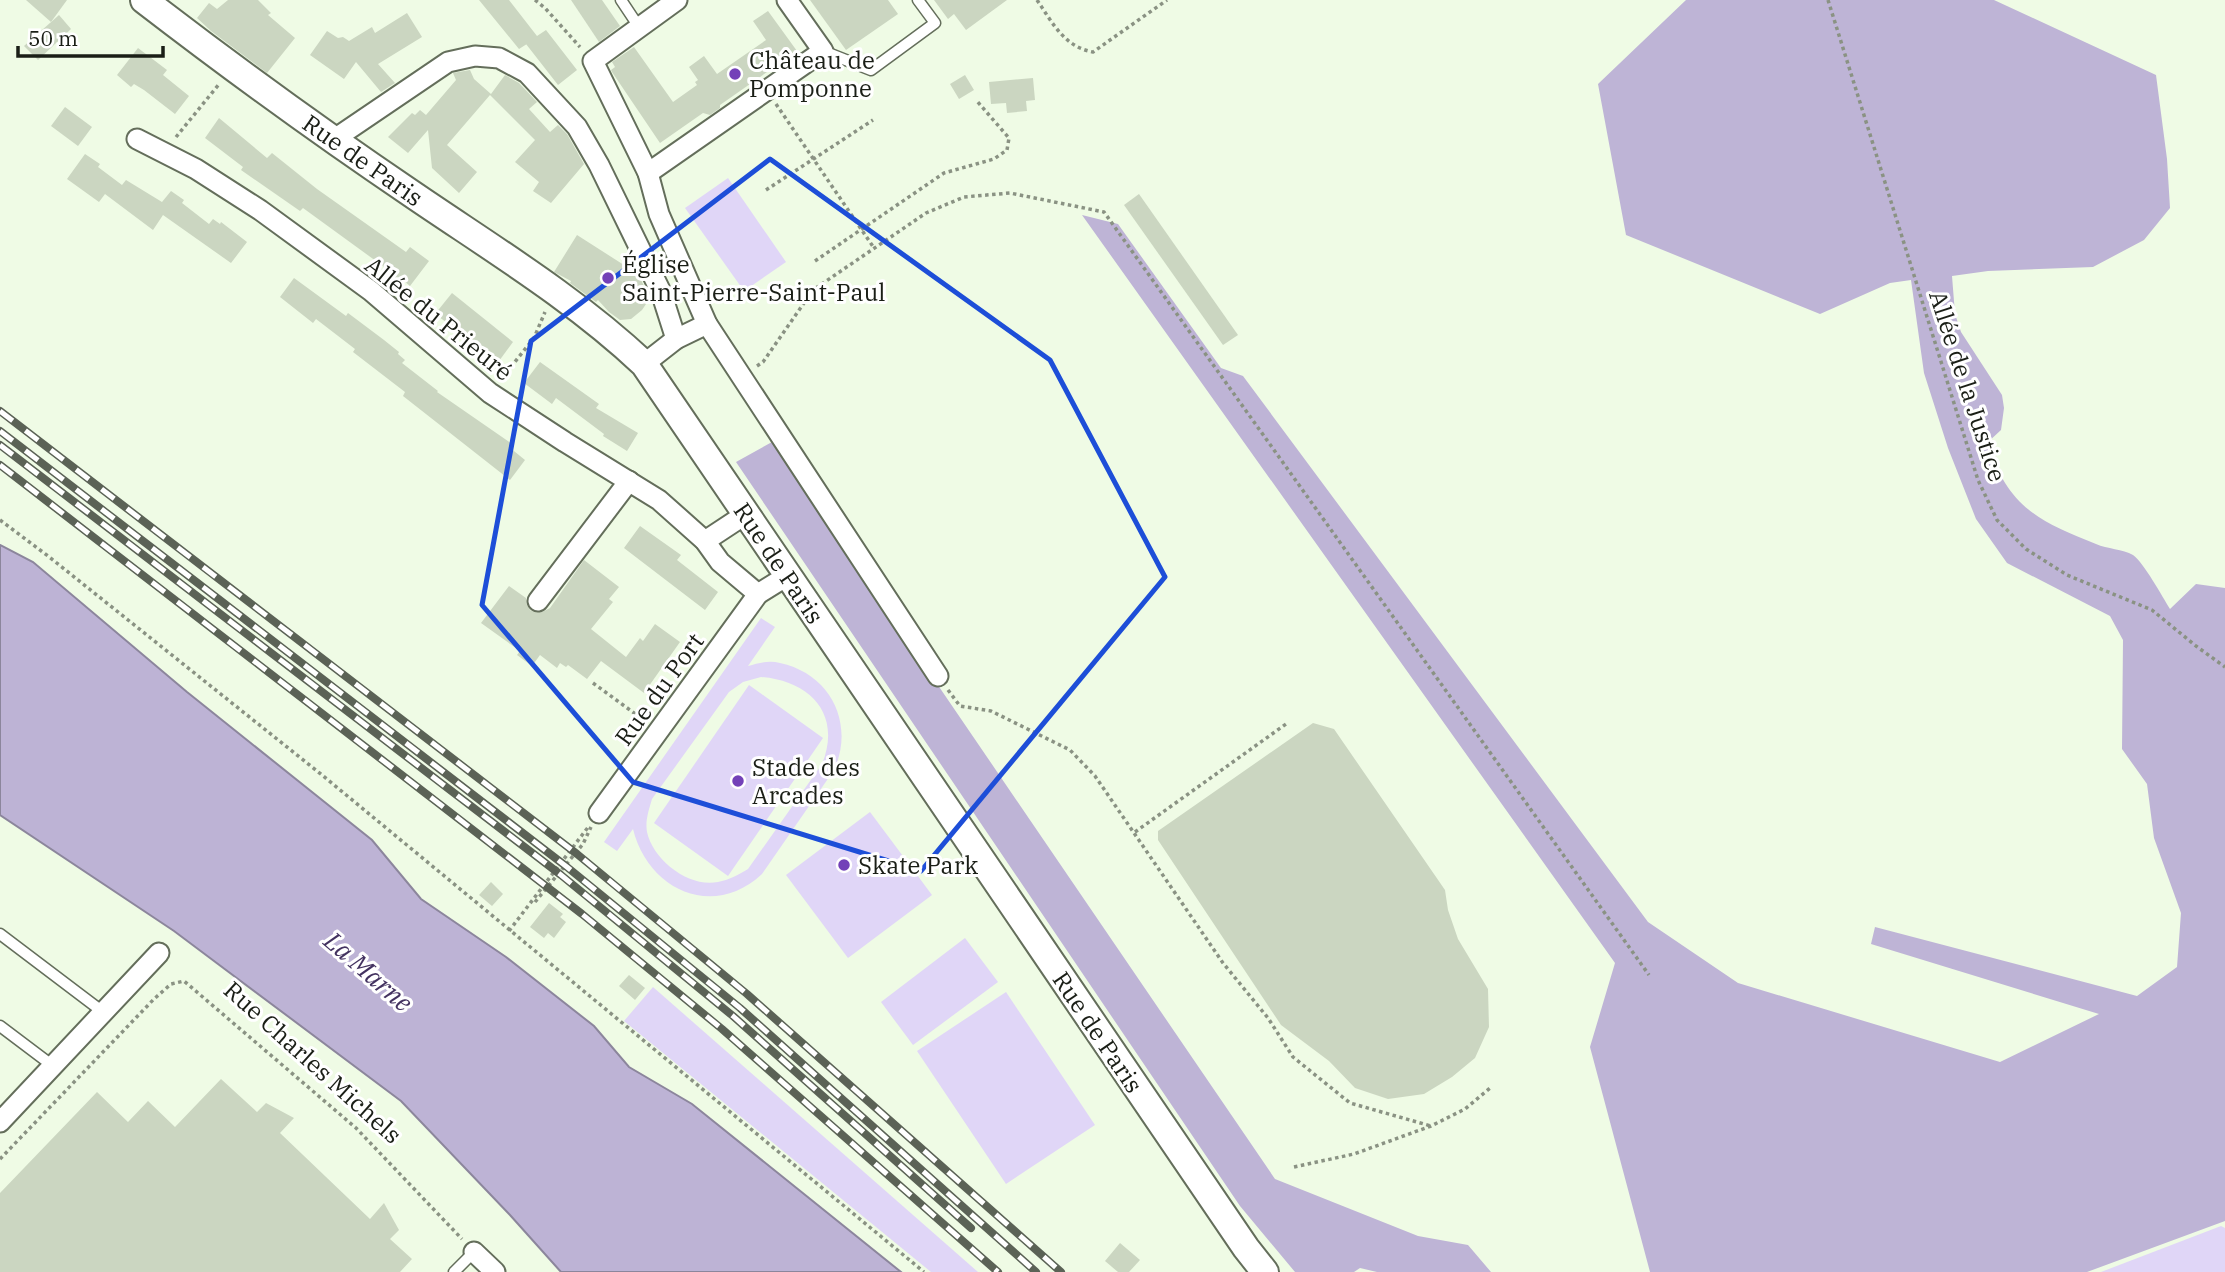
<svg xmlns="http://www.w3.org/2000/svg" width="2225" height="1272" font-family="'IBM Plex Serif',serif">
  <style>
    .green { fill: #e0d6f7; fill-rule: evenodd }
    .forest { fill: #beb4d6 }
    .water { fill: #bdb3d5; stroke: #8c869c; stroke-width: 2 }
    .building { fill: #cbd6c1 }
    .lines { fill: none; stroke-linecap: round; stroke-linejoin: round }
    .lane-casing { stroke: #646e5b; stroke-width: 13 }
    .street-casing { stroke: #646e5b; stroke-width: 23 }
    .secondary-casing { stroke: #646e5b; stroke-width: 30 }
    .path { stroke: #8a9283; stroke-width: 3.5; stroke-dasharray: 3.5 3.5; stroke-linecap: butt }
    .lane { stroke: #fff; stroke-width: 10 }
    .street { stroke: #fff; stroke-width: 19 }
    .secondary { stroke: #fff; stroke-width: 26 }
    .rail-casing { stroke: #5b6256; stroke-width: 8 }
    .rail { stroke: #fff; stroke-width: 5; stroke-dasharray: 16; stroke-linecap: butt }
    .marked { fill: none; stroke: #1d4ed8; stroke-width: 5; stroke-linejoin: round }
    .poi-dot { fill: #7341b8; stroke: #fff; stroke-width: 2.5 }
    .labels { text-anchor: middle; dominant-baseline: central; stroke-width: 6; stroke-linejoin: round; paint-order: stroke }
    .poi-label { font-size: 24px; fill: #1a1e16; stroke: #fff; text-anchor: start }
    .street-label { font-size: 24px; fill: #1a1e16; stroke: #fff }
    .water-label { font-size: 26px; font-style: italic; fill: #433260; stroke: #fff }
  </style>
  <rect width="100%" height="100%" fill="#effbe5"/>
  <g class="green">
    <path d="M728,178L786,262L744,291L685,208Z"/>
    <path d="M761,618L775,627L748,666C759,663 769,660 780,663C831,674 855,724 834,770L762,874C713,920 648,890 633,829L617,851L604,842ZM761,677C811,681 842,715 822,764L748,869C738,875 729,880 718,882C689,888 653,860 647,832C645,820 649,810 652,799L729,692L743,682Z"/>
    <path d="M749,685L823,738L728,876L654,823Z"/>
    <path d="M870,812L932,895L848,958L786,875Z"/>
    <path d="M965,938L998,982L913,1045L881,1002Z"/>
    <path d="M653,987L978,1272H931L624,1021Z"/>
    <path d="M1006,992L1095,1125L1006,1184L917,1051Z"/>
    <path d="M2221,1226L2225,1228V1272H2101Z"/>
  </g>
  <g class="forest">
    <path d="M1686,0H1994L2156,75L2167,159L2170,208L2144,240L2093,267L1988,271L1952,276L1955,314L1961,332L2002,395L2004,408L2001,430L1987,443C2008,506 2037,521 2096,544C2107,549 2123,549 2133,555C2144,563 2162,596 2170,609L2196,584L2225,588V1221L2087,1272H1650L1590,1047L1615,963L1082,215L1118,224L1221,368L1243,376L1648,922L1738,983L2000,1062L2099,1014L1871,944L1875,927L2137,996L2177,967L2181,913L2154,838L2147,784L2122,749L2123,640L2110,616L2007,563L1976,519L1948,448L1924,373L1911,280L1890,283L1820,314L1626,235L1598,84Z"/>
    <path d="M772,442L1275,1179L1418,1236L1468,1245L1491,1272H1377L1360,1268L1354,1272H1295L1240,1206L736,462Z"/>
  </g>
  <path class="water" d="M0,545L33,562L187,692L372,840L421,899L506,957L594,1026L629,1067L692,1104L901,1272H561L510,1215L401,1101L174,931L0,815Z"/>
  <g class="building">
    <path d="M26,0H67L51,22Z"/>
    <path d="M228,0H258L271,13L268,15L295,38L267,73L211,31L197,18L209,3L217,9Z"/>
    <path d="M479,0H509L537,36L546,30L577,70L558,85L526,44L530,42L519,49Z"/>
    <path d="M571,0H602L620,26L599,42Z"/>
    <path d="M810,0H888L898,14L846,50Z"/>
    <path d="M934,0H1007L966,30L954,14L948,19Z"/>
    <path d="M768,11L797,51L720,105V108L710,115L703,113L660,143L612,72L611,70L615,67L612,62L634,47L673,102L697,85L695,82L698,80L689,67L704,56L717,74L766,40L753,21Z"/>
    <path d="M407,13L422,37L378,64L395,83L381,92L356,62L344,79L310,55L327,31L338,38L343,37L349,41L372,27L375,33Z"/>
    <path d="M59,15L71,29L38,60L24,46Z"/>
    <path d="M138,48L167,70L163,75L189,96L175,114L144,90L134,84L131,87L117,75Z"/>
    <path d="M470,70L474,79L491,94L505,75L519,83L537,102L529,109L550,132L558,125L567,134L584,164L551,203L533,191L539,182L515,162L535,140L490,95L447,145L477,172L459,193L432,168L428,130L408,153L388,137L412,113L415,115L420,110L426,115L456,80L453,73Z"/>
    <path d="M965,75L974,90L959,99L950,84Z"/>
    <path d="M1033,78L1035,100L1026,101L1027,111L1007,113L1006,103L991,104L989,82Z"/>
    <path d="M65,107L92,127L78,146L51,126Z"/>
    <path d="M219,118L267,158L272,153L317,189L406,252L410,247L429,261L410,286L404,281L402,284L389,274L391,272L303,208L300,211L241,170L243,167L205,138Z"/>
    <path d="M85,154L100,164L98,167L122,185L126,180L162,202L171,191L184,200L182,203L209,224L213,219L220,224L221,222L247,242L231,263L163,215L153,230L105,194L99,202L67,179Z"/>
    <path d="M1139,194L1238,335L1223,345L1124,205Z"/>
    <path d="M577,235L638,274L648,294V301L642,310L631,319L620,320L609,312L598,300L596,302L570,283L571,281L554,272Z"/>
    <path d="M294,278L346,316L348,313L384,340L399,352L398,354L405,360L402,363L438,391L437,392L512,444L509,447L525,460L510,480L403,396L405,392L353,352L355,349L316,319L313,323L280,297Z"/>
    <path d="M452,293L513,342L499,361L435,314Z"/>
    <path d="M540,362L599,404L596,408L638,433L627,451L603,436L604,434L556,398L552,404L524,383Z"/>
    <path d="M640,526L681,555L677,560L718,592L705,610L624,548Z"/>
    <path d="M584,560L619,587L609,599L613,602L591,629L626,657L640,638L643,641L655,624L680,642L644,693L601,661L587,679L568,665L566,667L560,663L557,668L540,655L532,666L517,655L520,651L481,623L509,586L526,598L527,605L531,611L542,612L550,608Z"/>
    <path d="M1313,723L1334,729L1445,890L1448,910L1458,939L1488,989L1489,1027L1475,1058L1452,1077L1424,1094L1388,1099L1355,1088L1329,1061L1281,1025L1158,840V831Z"/>
    <path d="M491,882L503,894L492,906L479,895Z"/>
    <path d="M549,903L563,914L560,917L566,922L554,938L548,933L544,938L530,927Z"/>
    <path d="M629,975L645,988L635,1000L619,986Z"/>
    <path d="M221,1079L257,1112L266,1103L294,1118L280,1133L370,1219L384,1203L399,1230L390,1239L412,1259L400,1272H0V1193L97,1092L128,1122L148,1101L175,1127Z"/>
    <path d="M1120,1243L1140,1260L1129,1272H1118L1105,1261Z"/>
  </g>
  <g class="lines">
    <g class="lane-casing">
      <g id="lane">
        <path d="M621,0L639,27"/>
        <path d="M823,51L871,70L935,23L918,0"/>
        <path d="M0,934L103,1012"/>
        <path d="M0,1026L53,1066"/>
        <path d="M454,1272L474,1252"/>
      </g>
    </g>
    <g class="street-casing">
      <g id="street">
        <path d="M677,0L593,61L648,173L659,214L707,324L938,676"/>
        <path d="M137,139L196,169L260,210L371,291L490,393L565,442L659,500L705,541L720,562L758,594L787,576"/>
        <path d="M333,140L448,62L475,56L499,58L527,73L577,127L599,165L661,292L676,339"/>
        <path d="M648,173L823,51L787,0"/>
        <path d="M644,364L676,339L707,324"/>
        <path d="M705,541L746,514"/>
        <path d="M538,601L629,481"/>
        <path d="M599,813L758,594"/>
        <path d="M0,1122L159,953"/>
        <path d="M474,1252L495,1272"/>
      </g>
    </g>
    <g class="secondary-casing">
      <path id="secondary" d="M144,0C231,67 320,132 412,194C491,248 574,298 644,364L1246,1248L1265,1272"/>
    </g>
    <g class="path">
      <path d="M535,0L545,8L580,47"/>
      <path d="M1037,0C1052,22 1064,47 1093,52L1167,0"/>
      <path d="M1828,0L1978,480L1997,520L2026,549L2067,575L2152,610L2196,646L2225,667"/>
      <path d="M776,104L874,248"/>
      <path d="M176,137L220,83"/>
      <path d="M766,190L873,120"/>
      <path d="M815,261L944,173L994,159L1007,150L1009,138L976,100"/>
      <path d="M757,366L763,362L813,290L926,213L964,197L1010,193L1104,212L1649,975"/>
      <path d="M502,378L534,338L545,312"/>
      <path d="M0,520L48,556L322,775L924,1272"/>
      <path d="M593,683L645,721"/>
      <path d="M948,690L960,706L991,711L1070,750L1095,776L1223,963L1268,1018L1293,1057L1350,1103L1431,1126"/>
      <path d="M1135,832L1286,724"/>
      <path d="M535,902L583,844L591,827"/>
      <path d="M509,931L589,826"/>
      <path d="M0,1159L154,999L171,984L184,981L356,1128L462,1239"/>
      <path d="M1294,1167L1354,1154L1431,1126L1465,1109L1490,1088"/>
    </g>
    <use href="#lane" class="lane"/>
    <use href="#street" class="street"/>
    <use href="#secondary" class="secondary"/>
    <g class="rail-casing">
      <g id="rail">
        <path d="M0,411L577,854L747,994L1061,1272"/>
        <path d="M0,431L567,867L740,1008L1036,1272"/>
        <path d="M0,445L561,875L733,1016L971,1228"/>
        <path d="M0,465L582,914L722,1029L998,1272"/>
      </g>
    </g>
    <use href="#rail" class="rail"/>
  </g>
  <path class="marked" d="M770,159L1050,360L1165,577L921,871L633,782L482,605L531,341Z"/>
  <g class="poi-dot">
    <circle cx="735" cy="74" r="7"/>
    <circle cx="608" cy="278" r="7"/>
    <circle cx="738" cy="781" r="7"/>
    <circle cx="844" cy="865" r="7"/>
  </g>
  <g class="labels">
    <g class="poi-label">
      <text x="749" y="60">Château de<tspan x="749" dy="28">Pomponne</tspan></text>
      <text x="622" y="264">Église<tspan x="622" dy="28">Saint-Pierre-Saint-Paul</tspan></text>
      <text x="752" y="767">Stade des<tspan x="752" dy="28">Arcades</tspan></text>
      <text x="858" y="865">Skate Park</text>
    </g>
    <g class="street-label">
      <text transform="translate(363 160) rotate(35)">Rue de Paris</text>
      <text transform="translate(439 318) rotate(39)">Allée du Prieuré</text>
      <text transform="translate(1968 386) rotate(72)">Allée de la Justice</text>
      <text transform="translate(779 563) rotate(56)">Rue de Paris</text>
      <text transform="translate(659 689) rotate(-54)">Rue du Port</text>
      <text transform="translate(1098 1032) rotate(56)">Rue de Paris</text>
      <text transform="translate(313 1062) rotate(42)">Rue Charles Michels</text>
    </g>
    <g class="water-label">
      <text transform="translate(369 971) rotate(41)">La Marne</text>
    </g>
  </g>
  <path d="M18 46v10h145v-10" fill="none" stroke="#1a1e16" stroke-width="3.5"/>
  <text x="28" y="46" font-size="21" fill="#1a1e16" stroke="#ffffff" stroke-width="5" paint-order="stroke">50 m</text>
</svg>
